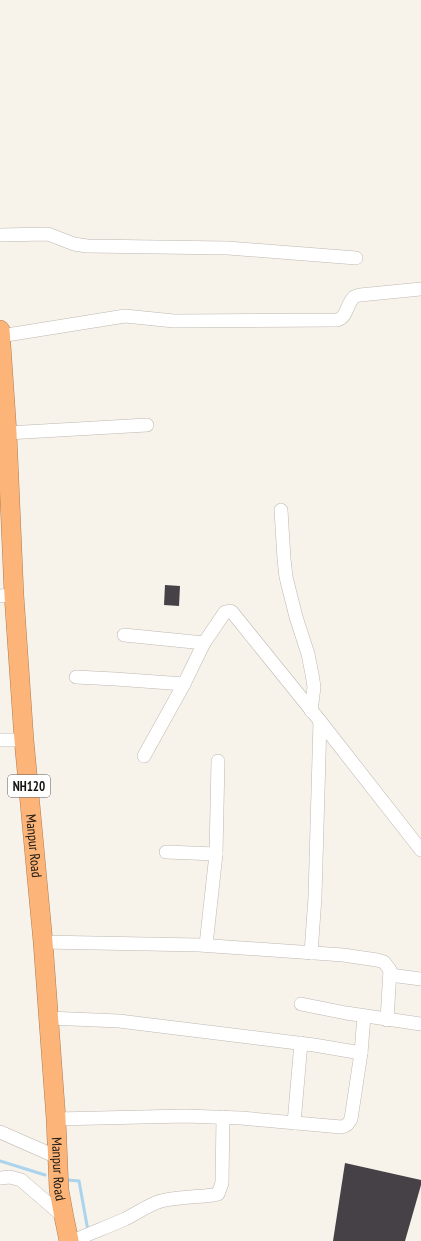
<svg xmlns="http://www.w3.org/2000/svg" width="421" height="1241" font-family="'PT Sans Narrow',sans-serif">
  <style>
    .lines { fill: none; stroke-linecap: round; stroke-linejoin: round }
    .stream { stroke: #aad4ee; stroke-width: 3 }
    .building { fill: #464146 }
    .minor-casing { stroke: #beb8b1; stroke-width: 14 }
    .highway-casing { stroke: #ac7c54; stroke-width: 20 }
    .minor { stroke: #fff; stroke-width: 13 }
    .highway { stroke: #fdb478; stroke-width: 19 }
    .labels { text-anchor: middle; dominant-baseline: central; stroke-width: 4; stroke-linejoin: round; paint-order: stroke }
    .shield { fill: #fff; stroke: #5d5b59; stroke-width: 1 }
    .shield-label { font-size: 13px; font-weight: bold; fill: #171512 }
    .street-label { font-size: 14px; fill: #171512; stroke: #fff }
  </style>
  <rect width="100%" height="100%" fill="#f7f2ea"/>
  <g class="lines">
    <g class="stream">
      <path d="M0,1161L45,1175"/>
      <path d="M67,1180L79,1181L88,1231"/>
    </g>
  </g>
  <g class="building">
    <path d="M165,585L180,586L179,606L164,605Z"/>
    <path d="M345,1163L421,1180V1185L405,1241H333Z"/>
  </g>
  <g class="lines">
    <g class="minor-casing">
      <g id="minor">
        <path d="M0,235L48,234L74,244L87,246L228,248L356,258"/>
        <path d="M0,336L125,316L174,321L337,320C348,317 346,304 354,297C356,296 358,295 360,295L421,289"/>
        <path d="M7,433L147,425"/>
        <path d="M281,510L284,559L286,577L296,617L308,654L312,674L314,687L311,711"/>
        <path d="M0,596L14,595"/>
        <path d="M124,635L204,643"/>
        <path d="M76,677L115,679L184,684"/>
        <path d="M0,740H24"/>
        <path d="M144,756L184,684L204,643L225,612L230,611L232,612L320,721L421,850"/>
        <path d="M166,852L216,854"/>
        <path d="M43,942L199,945L343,955L377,960L384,962L390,970L387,1020"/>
        <path d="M206,945L216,854L218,761"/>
        <path d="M311,953L315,897L320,721"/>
        <path d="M390,975L421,979"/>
        <path d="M301,1004L346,1013L421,1024"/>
        <path d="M48,1018L119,1021L314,1045L361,1053"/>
        <path d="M56,1119L185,1116L241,1118L341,1127C347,1126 348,1124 351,1119L361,1053L364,1016"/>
        <path d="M294,1123L301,1043"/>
        <path d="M0,1132L57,1157"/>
        <path d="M0,1178L10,1177L21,1180L64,1217"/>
        <path d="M73,1241C90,1233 108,1227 125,1219C137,1213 148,1205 161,1201C178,1197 197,1197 214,1195L218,1194L222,1183L223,1117"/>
      </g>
    </g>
    <g class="highway-casing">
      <g id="highway">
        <path id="s1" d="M0,330L7,433L14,595L24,740L43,942L56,1119L59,1190L64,1217L69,1241"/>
      </g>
    </g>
    <use href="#minor" class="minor"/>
    <use href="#highway" class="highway"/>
  </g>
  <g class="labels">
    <rect class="shield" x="8" y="775" width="42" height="22" rx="3"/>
    <g class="shield-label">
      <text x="29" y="786">NH120</text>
    </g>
    <g class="street-label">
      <text stroke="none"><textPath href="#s1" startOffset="517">Manpur Road</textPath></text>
      <text stroke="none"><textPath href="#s1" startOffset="841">Manpur Road</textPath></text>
    </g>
  </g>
</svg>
